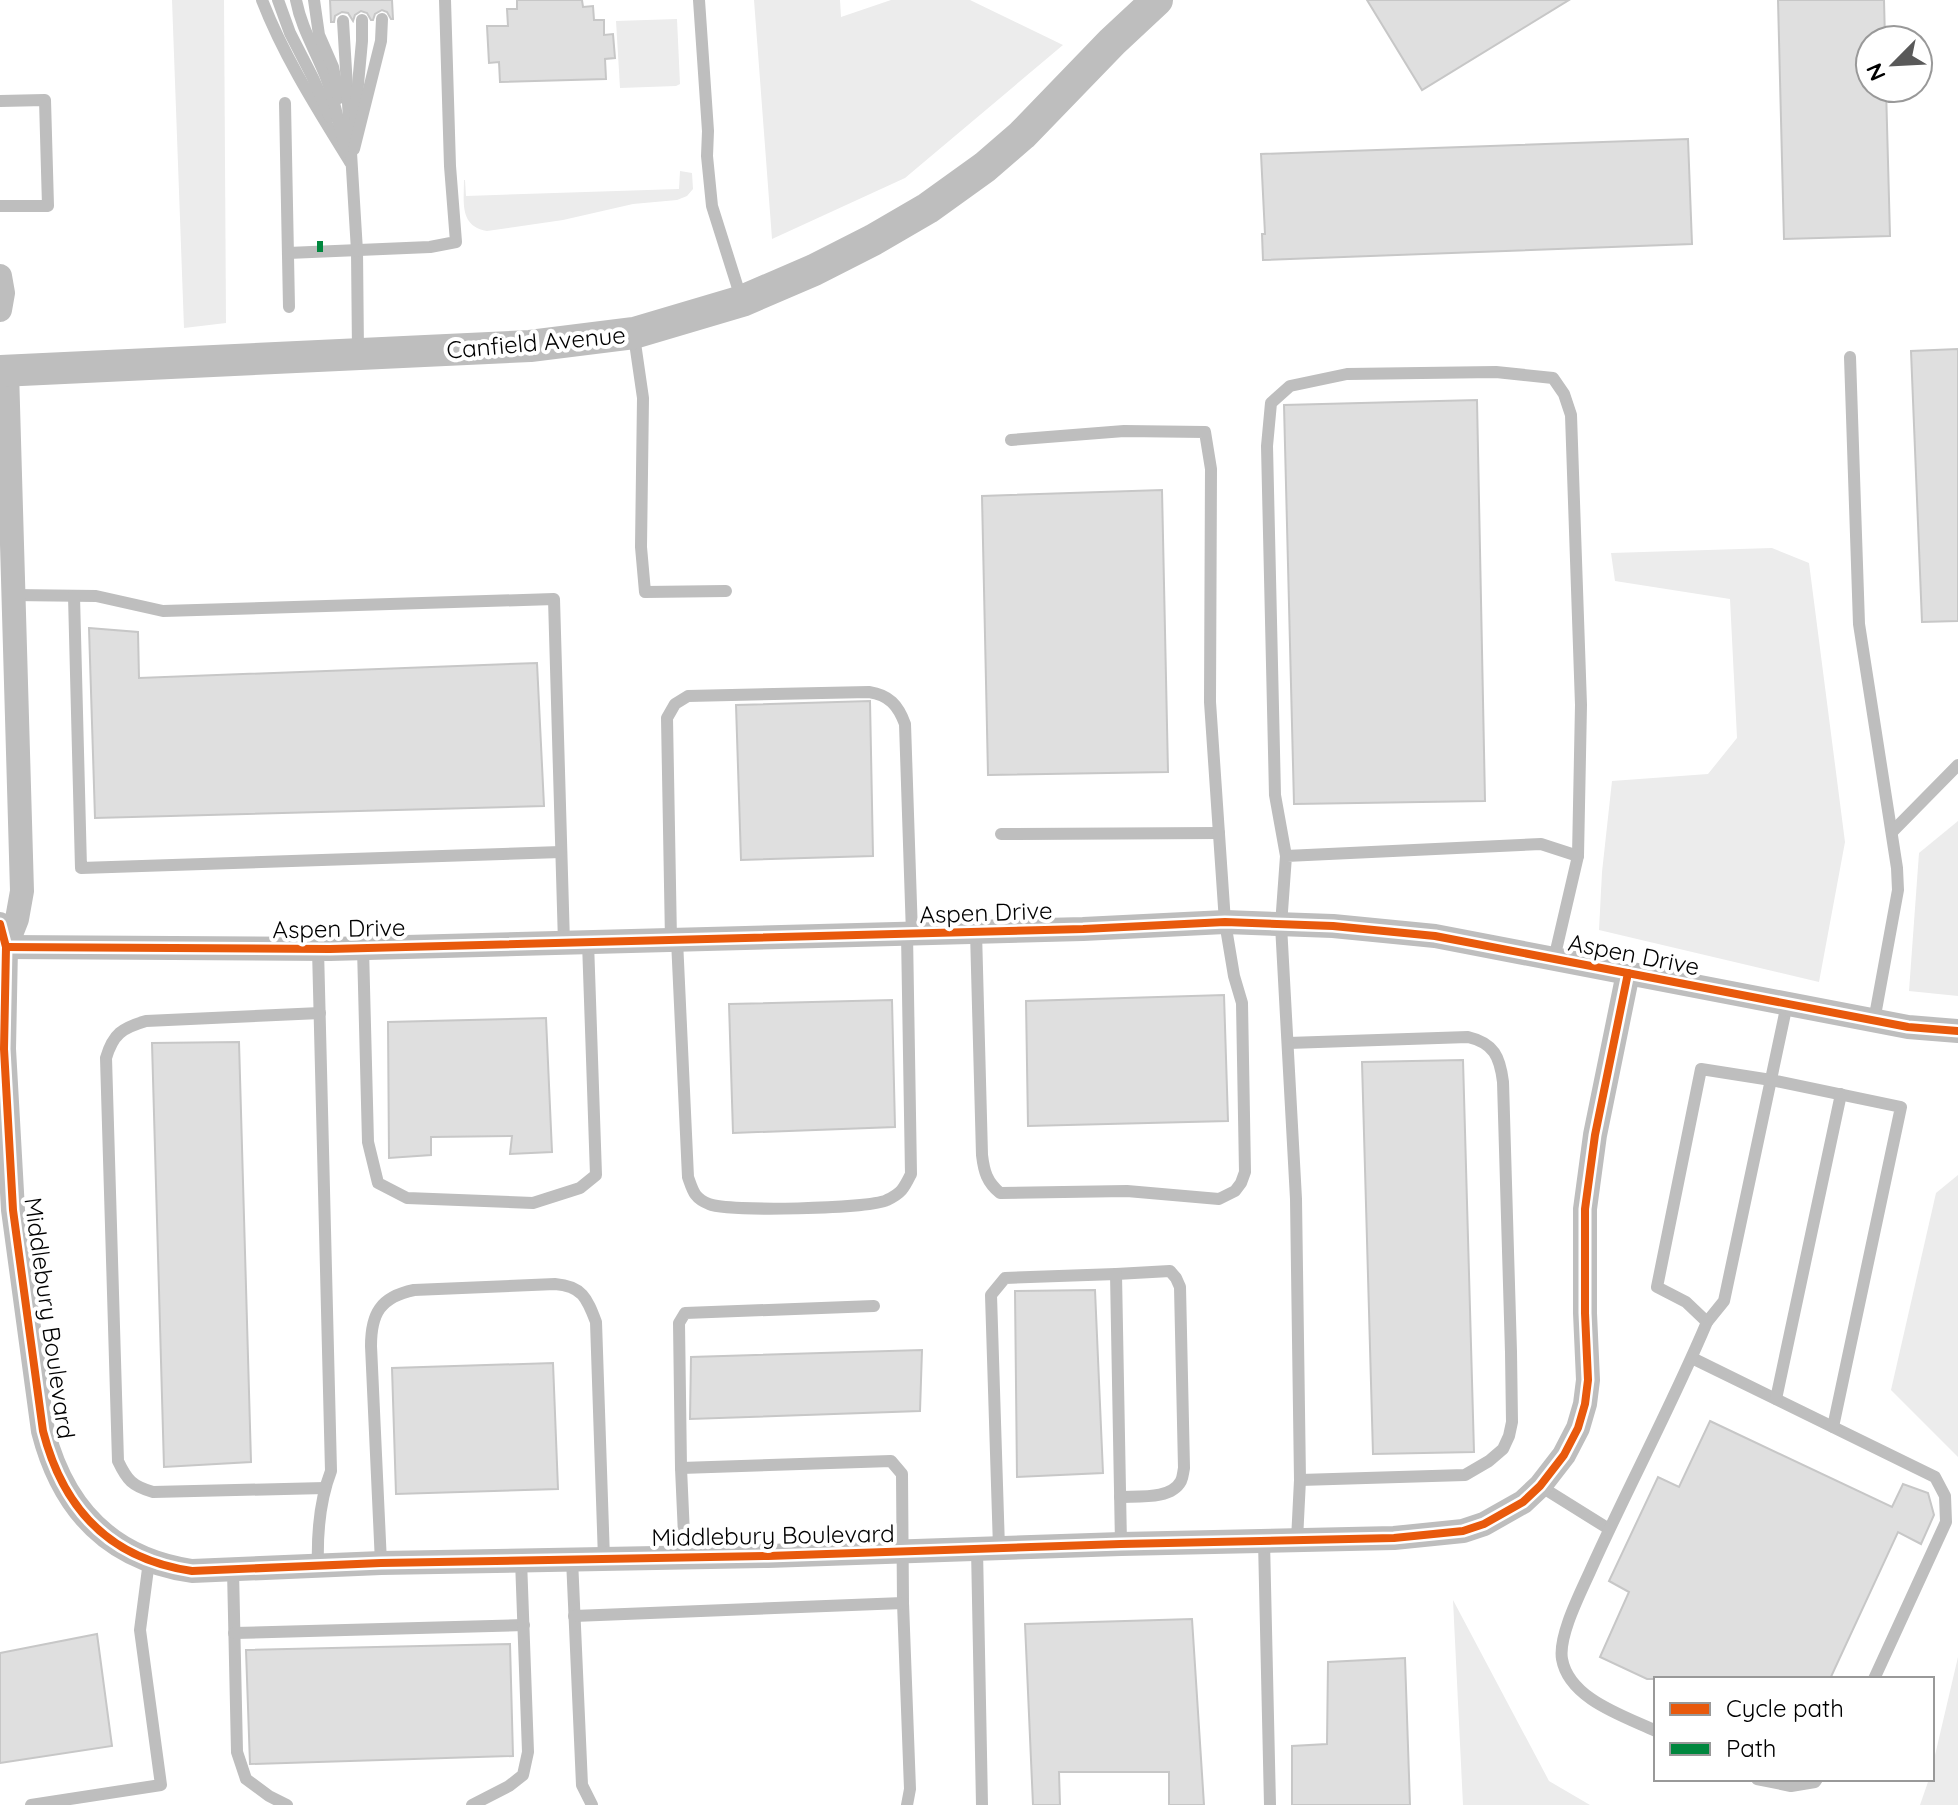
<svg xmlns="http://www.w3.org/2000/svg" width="1958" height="1805" font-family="Quicksand,sans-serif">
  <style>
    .green { fill: #ececec }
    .building { fill: #dfdfdf; stroke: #c7c7c7; stroke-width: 2 }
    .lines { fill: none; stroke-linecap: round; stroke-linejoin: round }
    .service { stroke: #bebebe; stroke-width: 12 }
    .minor { stroke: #bebebe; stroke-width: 24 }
    .tertiary { stroke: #bebebe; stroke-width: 32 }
    .quiet { stroke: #00873e; stroke-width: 6; stroke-dasharray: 12 6; stroke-linecap: butt }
    .cycleway-casing { stroke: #fff; stroke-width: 13 }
    .cycleway { stroke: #e8590c; stroke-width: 8 }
    .labels { text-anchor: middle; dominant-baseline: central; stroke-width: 8; stroke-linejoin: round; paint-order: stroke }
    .street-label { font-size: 24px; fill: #000; stroke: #fff }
  </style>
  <rect width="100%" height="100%" fill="#fff"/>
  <g class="green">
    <path d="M172,0H224L226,323L184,328Z"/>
    <path d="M754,0H840L841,17L891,0H970L1063,45L905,178L772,239Z"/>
    <path d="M677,19L680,84L676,86L620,88L616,21Z"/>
    <path d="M680,171L692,173L693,189L687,196L677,200L633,204L563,220L487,231C459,226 464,202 464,180H465L466,196L679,189Z"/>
    <path d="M1772,548L1809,563L1845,842L1819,982L1599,930L1602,872L1612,781L1708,774L1737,738L1730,599L1615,581L1611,553Z"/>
    <path d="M1958,821V996L1909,991L1919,853Z"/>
    <path d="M1958,1175V1457L1891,1390L1936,1193Z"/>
    <path d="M1453,1600L1549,1781L1590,1805H1463Z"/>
    <path d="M1958,1657V1805H1920L1929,1779H1932V1768Z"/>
  </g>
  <g class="building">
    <path d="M330,0H392L393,19H391L387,12L382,10L375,14L373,20H371L367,13L361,11L355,15L353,21L348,13L342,12L335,16L334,22H331Z"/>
    <path d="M517,0H582L583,7L593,6L594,20H604V35L613,34L615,58L605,59L606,79L500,82L499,62L489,63L487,26H508L507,9H517Z"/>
    <path d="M1367,0H1569L1422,90Z"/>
    <path d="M1778,0H1884L1885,40H1870V88H1886L1890,236L1784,239Z"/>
    <path d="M1688,139L1692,244L1263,260L1262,234H1265L1261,154Z"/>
    <path d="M1958,349V621L1922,622L1911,351Z"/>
    <path d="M1477,400L1485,801L1294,804L1284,405Z"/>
    <path d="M1162,490L1168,772L988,775L982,496Z"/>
    <path d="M89,628L138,632L139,678L537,663L544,806L95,818Z"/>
    <path d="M870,701L873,856L741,860L736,705Z"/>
    <path d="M1224,995L1228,1121L1028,1126L1026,1001Z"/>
    <path d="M892,1000L895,1127L733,1133L729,1004Z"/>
    <path d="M546,1018L552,1152L510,1154L512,1136L431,1137V1155L389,1158L388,1022Z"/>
    <path d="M239,1042L251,1462L164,1467L152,1043Z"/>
    <path d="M1463,1060L1474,1452L1373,1454L1362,1062Z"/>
    <path d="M1095,1290L1103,1473L1017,1477L1015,1291Z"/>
    <path d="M922,1350L920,1411L690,1419L691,1357Z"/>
    <path d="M553,1363L558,1489L396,1494L392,1368Z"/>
    <path d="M1710,1421L1892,1507L1903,1484L1928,1493L1934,1515L1921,1544L1898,1532L1830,1679H1647L1600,1657L1629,1592L1609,1581L1658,1477L1679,1487Z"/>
    <path d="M1192,1619L1204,1805H1169V1772H1059L1060,1805H1033L1025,1624Z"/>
    <path d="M97,1634L112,1746L0,1763V1653Z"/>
    <path d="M510,1644L513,1756L250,1764L246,1650Z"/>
    <path d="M1405,1658L1410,1805H1292V1746L1327,1744L1328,1662Z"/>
  </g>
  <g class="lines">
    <g class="service">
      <path d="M262,0C284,57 318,110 350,162"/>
      <path d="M278,0L290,33L313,78L330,117"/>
      <path d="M296,0C301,26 313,46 323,70C333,92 337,118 344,142"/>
      <path d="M314,0L319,35L333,67L339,98"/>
      <path d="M699,0L708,131L707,156L712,206L742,301"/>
      <path d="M343,21L357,251L358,352"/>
      <path d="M0,101L45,100L48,206H0"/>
      <path d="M285,103L289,307"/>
      <path d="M355,117L362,41V20"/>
      <path d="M354,149L381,41L382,19"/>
      <path d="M288,253L430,247L456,242L450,166L445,0"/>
      <path d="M634,336L643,398L641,547L645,592L726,591"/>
      <path d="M1850,357L1859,624L1897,868L1898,890L1874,1021"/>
      <path d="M12,595L96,596L163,611L554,599L564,943"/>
      <path d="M74,596L81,868L561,852"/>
      <path d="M1892,832L1958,765"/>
      <path d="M1001,834L1219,833"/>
      <path d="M1286,856L1275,795L1267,446L1271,403L1290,386L1347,374L1496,372L1553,378L1564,394L1571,415L1581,705L1578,856L1554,959"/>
      <path d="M976,932L982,1155C984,1172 987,1182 1000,1193L1127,1191L1219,1199L1235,1191L1241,1183L1245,1172L1242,1003L1234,976L1225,922L1210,702L1211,469L1205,432L1124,431L1011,440"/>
      <path d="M671,940L667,718L675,704L688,696L869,692C889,695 898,705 905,724L912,934"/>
      <path d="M677,940L688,1177C693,1191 694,1198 709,1204C727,1212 869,1209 887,1200C902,1193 904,1188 911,1174L907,934"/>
      <path d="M363,948L368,1142L378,1183L407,1198L533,1203L580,1188L596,1175L588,942"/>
      <path d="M318,949L331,1471C319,1502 317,1534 318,1566"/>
      <path d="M320,1013L146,1021C122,1028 113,1034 106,1058L118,1461C127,1480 132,1486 153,1492L325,1488"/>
      <path d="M1288,1043L1468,1037C1494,1043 1500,1057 1503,1082L1511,1352L1512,1422L1509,1436L1503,1449L1489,1461L1465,1475L1300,1480"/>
      <path d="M1116,1274L1170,1271L1176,1278L1180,1287L1184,1468C1183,1473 1183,1477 1181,1481C1171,1500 1138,1496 1120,1497"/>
      <path d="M1707,1322L1724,1301L1787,1004"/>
      <path d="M1692,1358L1935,1477L1945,1496L1946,1522L1874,1679"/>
      <path d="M1776,1399L1841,1094"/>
      <path d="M681,1468L891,1461L902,1474L903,1603L910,1789L907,1805"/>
      <path d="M1540,1486L1609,1529"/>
      <path d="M1297,1540L1300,1480L1296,1199L1281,925L1286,856L1541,844L1578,856"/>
      <path d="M1264,1541L1270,1805"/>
      <path d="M999,1548L991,1295L1005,1278L1116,1274L1121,1544"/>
      <path d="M977,1549L982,1805"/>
      <path d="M685,1557L681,1468L679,1323L685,1313L874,1306"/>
      <path d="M572,1559L582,1785L592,1805"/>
      <path d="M381,1563L371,1346C371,1314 380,1297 414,1290L555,1284C582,1286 587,1298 596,1322L604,1559"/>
      <path d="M233,1570L237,1752L246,1779L269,1796L287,1805"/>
      <path d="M574,1616L903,1603"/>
      <path d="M234,1633L524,1625"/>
      <path d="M1656,1731C1624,1716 1569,1699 1562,1659C1558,1635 1582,1590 1592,1567C1629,1485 1672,1405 1707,1322L1686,1302L1657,1287L1701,1069L1771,1080L1901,1107L1833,1427"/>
      <path d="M1757,1779L1791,1786L1815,1782L1817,1779"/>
      <path d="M31,1805L161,1785L140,1630L149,1561"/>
      <path d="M472,1805L509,1786L523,1775L528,1752L521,1560"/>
    </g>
    <g class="minor">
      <path d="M0,276L3,293L0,310"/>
      <path d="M0,924L6,947L4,1049L13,1210L43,1431C63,1509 110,1559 192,1571L381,1563L768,1556L1121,1544L1394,1538L1463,1531L1484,1524L1523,1502L1540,1486L1564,1455L1578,1428L1585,1404L1588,1380L1585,1313V1209L1595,1135L1628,973"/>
      <path d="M6,947L330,949L1083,929L1225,922L1333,926L1435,936L1908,1027L1958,1031"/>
      <path d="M6,947L17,919L22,891L7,371"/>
    </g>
    <path class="tertiary" d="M0,371L530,346L634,333L742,301L814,270L873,240L928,208L985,167L1022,135L1112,42L1157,0"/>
    <path class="quiet" d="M320,241V252"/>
    <g class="cycleway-casing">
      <g id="cycleway">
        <path d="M0,924L6,947L4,1049L13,1210L43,1431C63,1509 110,1559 192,1571L381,1563L768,1556L1121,1544L1394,1538L1463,1531L1484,1524L1523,1502L1540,1486L1564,1455L1578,1428L1585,1404L1588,1380L1585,1313V1209L1595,1135L1628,973"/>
        <path d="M6,947L330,949L1083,929L1225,922L1333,926L1435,936L1908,1027L1958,1031"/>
      </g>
    </g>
    <use href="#cycleway" class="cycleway"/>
  </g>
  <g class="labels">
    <g class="street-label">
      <text transform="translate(536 342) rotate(-5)">Canfield Avenue</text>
      <text transform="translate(986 912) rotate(-2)">Aspen Drive</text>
      <text transform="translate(339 928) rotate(-1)">Aspen Drive</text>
      <text transform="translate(1634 954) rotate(11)">Aspen Drive</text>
      <text transform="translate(50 1318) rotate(82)">Middlebury Boulevard</text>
      <text transform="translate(773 1535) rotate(-1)">Middlebury Boulevard</text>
    </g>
  </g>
  <rect x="1654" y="1677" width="280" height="104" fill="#ffffff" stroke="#999999" stroke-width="2"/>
  <rect x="1670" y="1703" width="40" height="12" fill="#e8590c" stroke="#999999" stroke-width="2"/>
  <text x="1726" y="1717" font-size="24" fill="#000000">Cycle path</text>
  <rect x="1670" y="1743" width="40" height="12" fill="#00873e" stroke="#999999" stroke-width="2"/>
  <text x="1726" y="1757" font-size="24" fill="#000000">Path</text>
  <g transform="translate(1894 64) rotate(246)"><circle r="38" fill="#ffffff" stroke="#999999" stroke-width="2"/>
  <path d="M0-6L14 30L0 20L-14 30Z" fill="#595959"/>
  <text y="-12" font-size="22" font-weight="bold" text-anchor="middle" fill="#000000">N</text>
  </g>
</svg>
